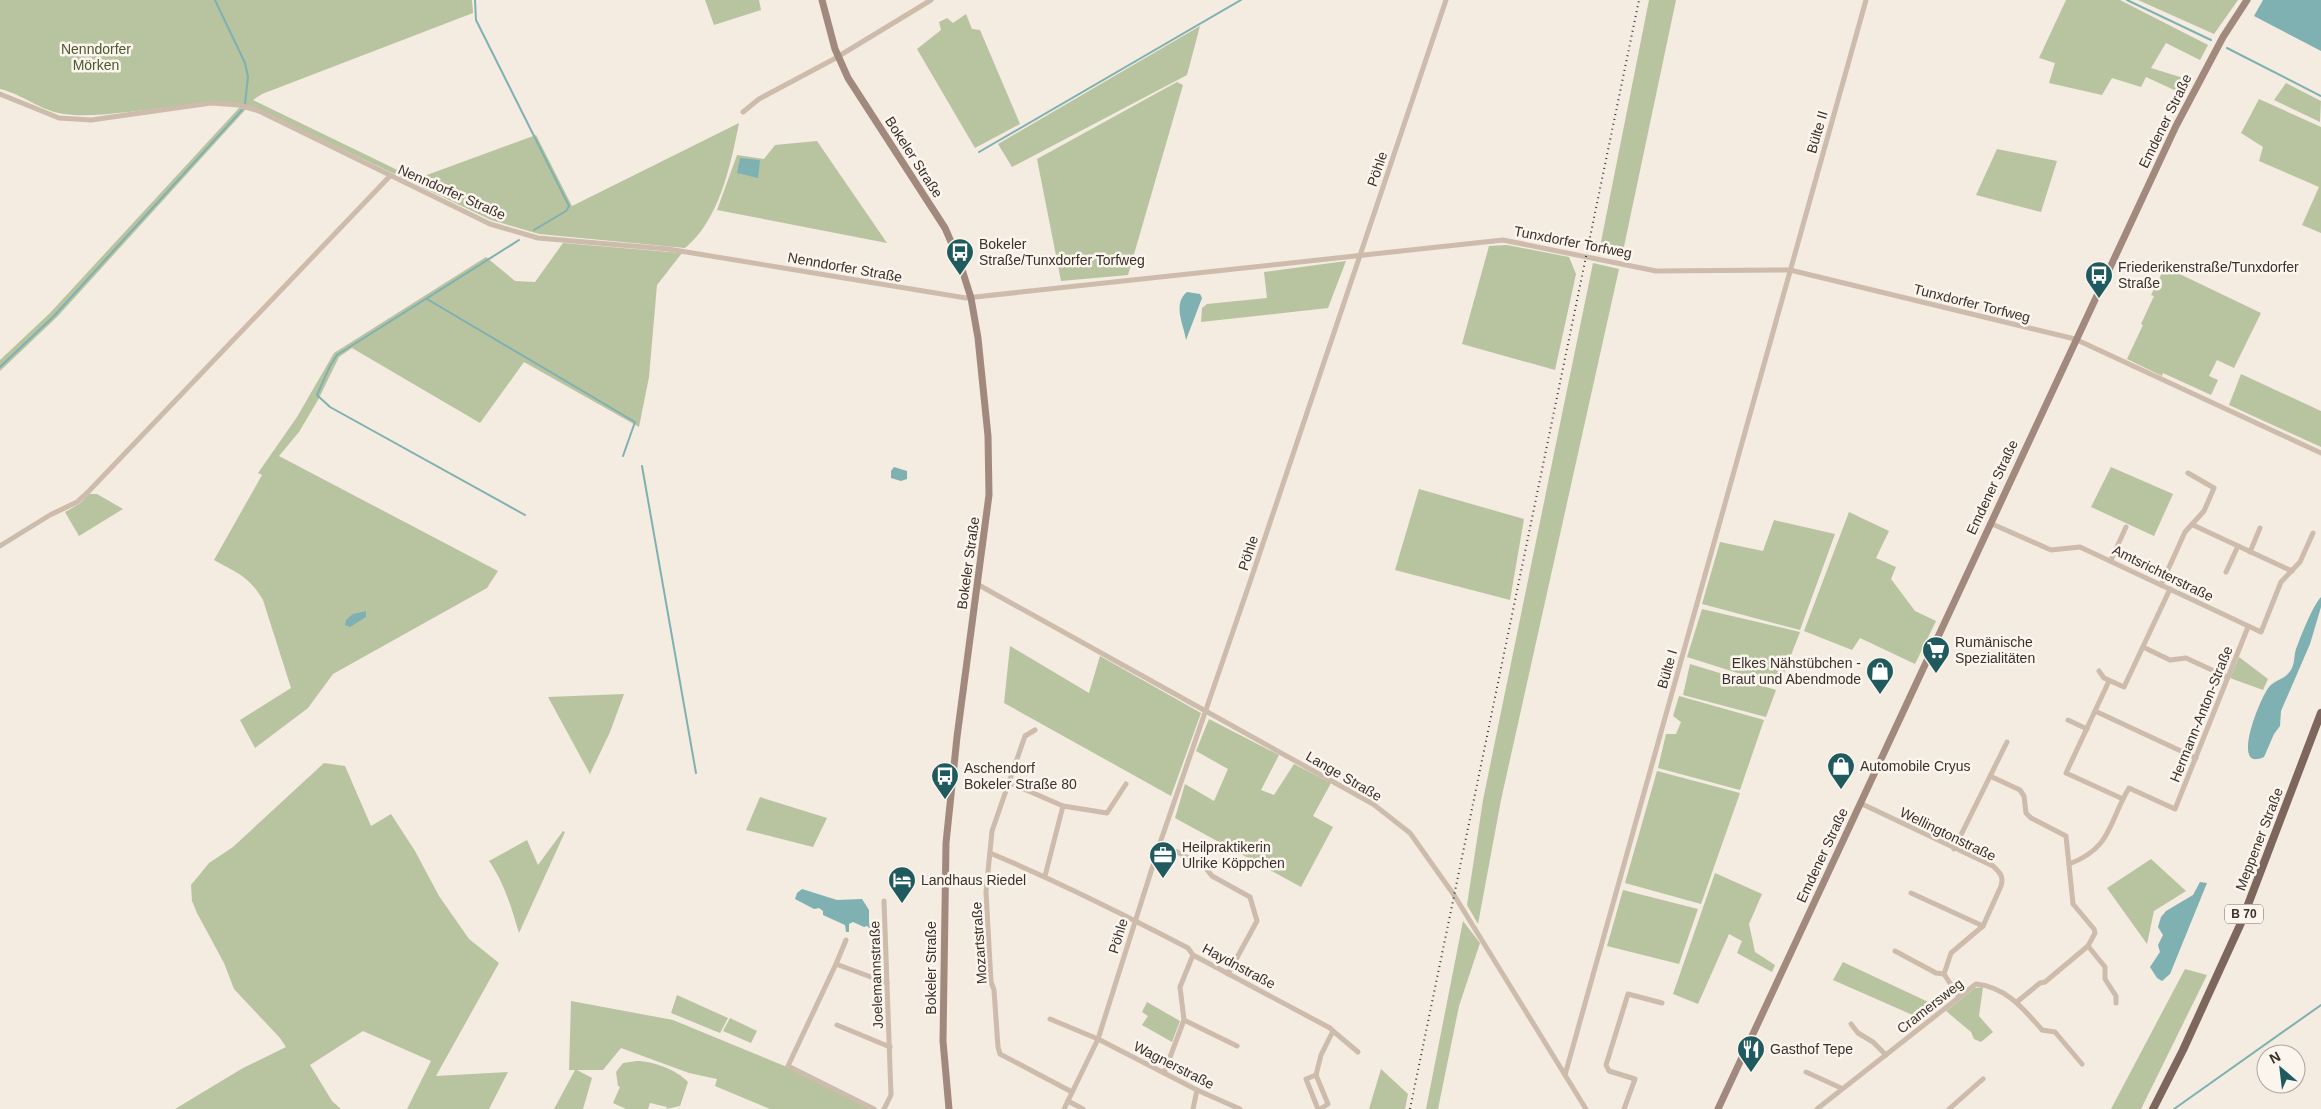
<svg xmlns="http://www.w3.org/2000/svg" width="2321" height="1109" font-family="Arial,sans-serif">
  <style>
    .green { fill: #b8c4a0 }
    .water { fill: #7fb0b2 }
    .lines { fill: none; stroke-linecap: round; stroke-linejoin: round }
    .stream { stroke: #7fb0b2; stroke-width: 2 }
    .street { stroke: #cdbbac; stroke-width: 5 }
    .secondary { stroke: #a18a7d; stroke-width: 7 }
    .primary { stroke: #7d675c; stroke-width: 8 }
    .rail { stroke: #3b302b; stroke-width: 2; stroke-dasharray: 1 4; stroke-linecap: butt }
    .labels { text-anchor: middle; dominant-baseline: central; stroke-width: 5; stroke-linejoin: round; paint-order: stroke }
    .shield { fill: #fbf5ee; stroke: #756b66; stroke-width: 1 }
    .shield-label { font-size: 12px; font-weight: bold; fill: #3b302b }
    .park-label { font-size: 14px; fill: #4a5a2e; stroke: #fbf5ee }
    .street-label { font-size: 14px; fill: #3b302b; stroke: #fbf5ee }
    .poi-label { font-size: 14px; fill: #3b302b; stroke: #fbf5ee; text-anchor: start }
  </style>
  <rect width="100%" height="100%" fill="#f4ebe1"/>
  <g class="green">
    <path d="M0,0H472L473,13L262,94L253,100L416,179L536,135L572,206L739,123C731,164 719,221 685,248L539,234L491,220L258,109C216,100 172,107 129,112C107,114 86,117 64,114C41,111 22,94 0,89Z"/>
    <path d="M705,0H759L761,10L714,25Z"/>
    <path d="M1649,0H1676L1622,256L1599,252Z"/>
    <path d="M2066,0H2120L2208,45L2200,60L2166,43L2151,68L2190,80L2183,94L2146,77L2141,87L2112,78L2102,95L2049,83L2055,63L2039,58Z"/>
    <path d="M2138,0H2238L2214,34Z"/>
    <path d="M966,14L972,29L980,30L1020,124L975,148L917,49L941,30L939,22L947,18L953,23Z"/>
    <path d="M1200,26L1187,75L1012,167L998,144Z"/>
    <path d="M1177,82L1183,85L1128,275L1061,281L1037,159Z"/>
    <path d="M2286,83L2321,101L2320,122L2274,100Z"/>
    <path d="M2259,99L2321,127V233L2302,225L2319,187L2259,161L2263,147L2241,133Z"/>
    <path d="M239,108L246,109L57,317L0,371V360L50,313Z"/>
    <path d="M817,141L887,243L717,210L737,155L764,159L775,145Z"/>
    <path d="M1997,149L2057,161L2041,212L1976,195Z"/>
    <path d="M563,243L682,253L657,285L649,377L639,427L524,362L480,423L352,348L339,357L318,400L299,432L279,456L498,571L487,588L333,674L308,708L255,748L240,720L291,688L263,600C249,576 237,573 214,560L262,475L258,473L297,417L334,353L486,257L515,281L535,282Z"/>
    <path d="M1507,245L1569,257L1576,274L1555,370L1462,344L1489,246Z"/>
    <path d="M1346,261L1328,308L1201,322L1202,308L1207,304L1267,298L1264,272Z"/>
    <path d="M1593,263L1619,269L1501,800L1478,924L1467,905L1483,800Z"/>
    <path d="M2165,267L2261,313L2234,368L2217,360L2209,376L2218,380L2211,395L2163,373L2162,376L2127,359L2143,325L2141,324L2154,296L2151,295Z"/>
    <path d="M2241,374L2321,411V447L2229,405Z"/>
    <path d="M2111,467L2173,494L2154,536L2091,507Z"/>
    <path d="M1419,489L1524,519L1510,600L1395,570Z"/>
    <path d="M89,494H97L123,509L79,536L65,512L79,504Z"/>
    <path d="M1849,512L1889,531L1876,558L1896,567L1891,579L1915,611L1936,621L1915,664L1860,638L1852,650L1804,631Z"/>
    <path d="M1774,520L1835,534L1800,630L1702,604L1720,542L1763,551Z"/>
    <path d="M1702,609L1800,632L1779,686L1687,657Z"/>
    <path d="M1010,646L1089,693L1100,656L1201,713L1171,796L1004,703Z"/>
    <path d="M2239,657L2268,679L2263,690L2230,678Z"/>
    <path d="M1690,664L1776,690L1766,717L1683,695Z"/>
    <path d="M624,694L610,732L590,774L548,697Z"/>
    <path d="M1679,696L1764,720L1740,790L1658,768L1666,734H1676L1681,722L1673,716Z"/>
    <path d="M1209,719L1279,755L1261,790L1274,795L1294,764L1331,783L1313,816L1333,827L1301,887L1175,818L1185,784L1214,801L1228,769L1196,751Z"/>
    <path d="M324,763L345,766L371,826L391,814L415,851L439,896L469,939L499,963L436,1076L508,1072L489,1109H407L431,1061L363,1031L310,1065L332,1101L341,1109H175L243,1068L286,1047L280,1038L234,989L224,963L197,913L192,901L191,885L209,863L233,847Z"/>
    <path d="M1657,771L1740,793L1701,904L1625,883Z"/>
    <path d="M760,797L827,818L813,847L746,830Z"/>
    <path d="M563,831L565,832L519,933C511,907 505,884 489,861L527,840L538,865Z"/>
    <path d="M2151,859L2186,891L2154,911L2147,944L2107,888Z"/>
    <path d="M1715,873L1762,894L1749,924L1755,952L1775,965L1772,972L1737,953L1742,941L1729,934L1698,1004L1673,994Z"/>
    <path d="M1623,890L1698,909L1679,964L1607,946Z"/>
    <path d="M1463,921L1480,943L1459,1006L1438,1109H1426Z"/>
    <path d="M1843,962L1939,1007L1924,1020L1833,980Z"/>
    <path d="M2185,969L2207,975L2141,1109H2111Z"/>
    <path d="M1983,987L1979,1016L1993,1032L1981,1042L1974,1039L1971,1032L1946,1011L1975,988Z"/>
    <path d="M677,995L728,1018L720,1033L671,1013Z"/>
    <path d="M571,1001L673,1020L787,1067L871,1109H770L715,1086L717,1079L689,1073L621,1048L603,1070H577L592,1078L583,1109H554L575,1070H569Z"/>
    <path d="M1147,1002L1180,1021L1172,1042L1142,1025L1148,1016L1142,1012Z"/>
    <path d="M730,1018L757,1031L751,1043L723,1031Z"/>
    <path d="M637,1061C653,1061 677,1070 688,1082L680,1106L666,1109L667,1107L650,1103L648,1109H626L613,1103L620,1087L618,1086L616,1072L623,1063Z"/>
    <path d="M1381,1069L1408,1094L1405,1109H1369Z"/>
  </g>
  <g class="water">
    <path d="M2263,0H2321V51L2254,16Z"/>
    <path d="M740,158L760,160L758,178L737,173Z"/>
    <path d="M1187,292L1200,294L1202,298L1186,340C1184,325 1172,304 1187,292Z"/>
    <path d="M894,467L907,471V479L901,481L891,478V471Z"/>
    <path d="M2321,597V607L2310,644L2281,711L2280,726L2274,734L2264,757C2229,773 2261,696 2269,687C2277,678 2285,681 2292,668C2295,661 2294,655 2296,649C2301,636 2312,607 2321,597Z"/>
    <path d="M366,611V617L350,627L345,625L346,620L353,614Z"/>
    <path d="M2200,882L2207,883L2170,974L2162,981L2157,978L2150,967L2160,952L2158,945L2163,935L2158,927L2161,917L2166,911L2193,895Z"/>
    <path d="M802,889L837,900L862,899L869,910V923L873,925L872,930L867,926L864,927L853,922L849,924V932H846L845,925L823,915V911L819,908L814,909L795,899L797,893Z"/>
  </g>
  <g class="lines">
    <g class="stream">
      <path d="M215,0L245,63L248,77L245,104"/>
      <path d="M475,0L476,20L569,206L566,211L534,230"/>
      <path d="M2127,0L2211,40"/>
      <path d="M2227,48L2321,96"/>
      <path d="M979,152L1241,0"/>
      <path d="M519,240L337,355L330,366L317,395L330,407L525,515"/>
      <path d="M427,299L635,422L623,456"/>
      <path d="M0,367L54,316L242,110"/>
      <path d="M642,466L696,773"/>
      <path d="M2174,1109L2321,1005"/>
    </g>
    <g class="street">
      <path d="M0,94L59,118L91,120L211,103L239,105L259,111L490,224L538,238L668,249L966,298L1503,240L1656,271L1790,270L2075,339L2321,453"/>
      <path d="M743,112L759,99L834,59L931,0"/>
      <path d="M1990,523L2051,550L2080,547L2261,632L2281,582L2300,562L2313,533"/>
      <path d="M2193,525L2292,571"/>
      <path d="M0,546L50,515L77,502L89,491L390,176"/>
      <path d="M2250,552L2260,528"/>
      <path d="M2111,560L2126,527"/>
      <path d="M2226,572L2238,546"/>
      <path d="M977,584L1373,804L1410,833L1454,895L1586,1109"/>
      <path d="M2161,585L2185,532L2204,511L2214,488L2188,473"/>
      <path d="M2143,647L2170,660L2186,658L2227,677"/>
      <path d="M2099,671L2104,678L2124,687L2170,589"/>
      <path d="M2109,681L2066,773L2123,799"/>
      <path d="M2095,711L2196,758"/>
      <path d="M2068,720L2087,729"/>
      <path d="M1035,730L1025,736L992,831L986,892L991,982L994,990L998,1047L1000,1054L1072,1092"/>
      <path d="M1990,776L2020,790L2024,796L2026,813L2031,818L2066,836L2073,904L2094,929L2095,933L2088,946L2105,967V979L2116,996V1003"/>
      <path d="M1008,782L1063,806L1107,813L1126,784"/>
      <path d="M1860,803L1993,866C2000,873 2004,876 2001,886L1983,926L1951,953L1944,974L1959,997"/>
      <path d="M1160,843L1204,866L1212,876L1250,897L1257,921L1228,974"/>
      <path d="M1954,849L2007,742"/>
      <path d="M990,853C1057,881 1123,914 1188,948L1193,955L1330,1028L1333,1031L1321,1055L1316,1075L1306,1079L1318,1109"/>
      <path d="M2069,864C2112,848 2108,823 2129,788L2175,809L2248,627"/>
      <path d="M1045,876L1063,806"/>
      <path d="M1911,893L1983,926"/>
      <path d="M884,901L891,1095L884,1109"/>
      <path d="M1895,951L1936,973L1944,974"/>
      <path d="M836,964L846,940"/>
      <path d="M2018,1001L2040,983L2045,982L2088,946"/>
      <path d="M1050,1019L1098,1039L1197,1090L1240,1109"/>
      <path d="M1184,1020L1237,1046"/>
      <path d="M1851,1024L1858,1033L1873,1042L1886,1055"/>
      <path d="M837,1025L890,1047"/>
      <path d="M1333,1031L1358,1052"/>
      <path d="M1806,1072L1841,1088"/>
      <path d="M1164,1073L1184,1020L1180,987L1193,955"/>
      <path d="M1316,1075L1328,1104L1320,1109"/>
      <path d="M1565,1075L1866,0"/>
      <path d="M1068,1101L1083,1109"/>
      <path d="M874,1109L788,1066L836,964L887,983"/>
      <path d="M1064,1109L1098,1039L1160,843L1250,582L1446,0"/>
      <path d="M1193,1109L1197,1090"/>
      <path d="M1624,1109L1635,1079L1609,1071L1606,1065L1628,994L1662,1003"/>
      <path d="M1817,1109L1976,984C2006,987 2023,1008 2042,1030L2055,1032L2082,1064"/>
      <path d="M1949,1109L1983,1079"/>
    </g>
    <g class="secondary">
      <path d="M822,0L835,49L848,78L945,228L959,260L971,298L978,338L988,436L989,495L957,737L946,843L943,1041L949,1109"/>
      <path d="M1718,1109L2176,126L2223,37L2247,0"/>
    </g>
    <path class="primary" d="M2153,1109L2183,1050L2241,923L2321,713"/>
    <path class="rail" d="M1410,1109L1639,0"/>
  </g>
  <defs>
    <g id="bus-pin" transform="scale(1.4375)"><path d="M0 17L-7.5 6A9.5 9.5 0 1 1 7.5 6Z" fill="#1f5a5e" stroke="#fbf5ee"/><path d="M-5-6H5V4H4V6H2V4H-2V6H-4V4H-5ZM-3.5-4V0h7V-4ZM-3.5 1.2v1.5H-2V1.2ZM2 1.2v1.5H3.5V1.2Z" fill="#fff"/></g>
    <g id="supermarket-pin" transform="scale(1.4375)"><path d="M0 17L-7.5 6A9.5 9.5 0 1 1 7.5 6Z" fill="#1f5a5e" stroke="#fbf5ee"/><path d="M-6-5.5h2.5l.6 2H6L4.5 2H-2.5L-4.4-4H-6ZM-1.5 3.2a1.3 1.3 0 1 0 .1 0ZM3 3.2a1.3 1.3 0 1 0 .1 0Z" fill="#fff"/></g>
    <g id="shop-pin" transform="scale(1.4375)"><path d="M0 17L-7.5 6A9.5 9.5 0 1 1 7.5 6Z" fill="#1f5a5e" stroke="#fbf5ee"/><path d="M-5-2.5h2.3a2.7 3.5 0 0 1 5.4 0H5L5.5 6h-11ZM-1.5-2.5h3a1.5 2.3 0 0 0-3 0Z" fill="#fff"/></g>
    <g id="office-pin" transform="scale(1.4375)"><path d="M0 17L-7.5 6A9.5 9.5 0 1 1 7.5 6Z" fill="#1f5a5e" stroke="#fbf5ee"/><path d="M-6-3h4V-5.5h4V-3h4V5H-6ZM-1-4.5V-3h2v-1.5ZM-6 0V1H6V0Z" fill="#fff"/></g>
    <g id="hotel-pin" transform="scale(1.4375)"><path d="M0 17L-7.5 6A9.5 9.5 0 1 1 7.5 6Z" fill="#1f5a5e" stroke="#fbf5ee"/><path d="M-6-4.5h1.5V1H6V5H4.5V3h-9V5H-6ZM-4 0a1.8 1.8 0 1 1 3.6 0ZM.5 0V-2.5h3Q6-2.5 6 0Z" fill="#fff"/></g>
    <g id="restaurant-pin" transform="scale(1.4375)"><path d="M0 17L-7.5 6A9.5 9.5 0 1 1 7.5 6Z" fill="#1f5a5e" stroke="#fbf5ee"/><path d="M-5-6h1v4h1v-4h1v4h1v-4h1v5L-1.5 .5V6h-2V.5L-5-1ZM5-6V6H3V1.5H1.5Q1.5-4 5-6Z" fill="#fff"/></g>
  </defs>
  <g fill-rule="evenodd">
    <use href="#bus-pin" x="960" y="252"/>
    <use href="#bus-pin" x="2099" y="275"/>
    <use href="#supermarket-pin" x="1936" y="650"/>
    <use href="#shop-pin" x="1880" y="671"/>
    <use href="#shop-pin" x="1841" y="766"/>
    <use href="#bus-pin" x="945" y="776"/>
    <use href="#office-pin" x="1163" y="855"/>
    <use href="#hotel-pin" x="902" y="880"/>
    <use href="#restaurant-pin" x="1751" y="1049"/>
  </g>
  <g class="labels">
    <rect class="shield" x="2225" y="904.5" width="38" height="19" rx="4"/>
    <g class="shield-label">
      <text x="2244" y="914">B 70</text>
    </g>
    <g class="park-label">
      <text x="96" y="49">Nenndorfer<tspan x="96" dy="16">Mörken</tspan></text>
    </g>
    <g class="street-label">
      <text transform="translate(2165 121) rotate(-64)">Emdener Straße</text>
      <text transform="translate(1817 132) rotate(-74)">Bülte II</text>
      <text transform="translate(914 157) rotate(57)">Bokeler Straße</text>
      <text transform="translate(1377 169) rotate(-71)">Pöhle</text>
      <text transform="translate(452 192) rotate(24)">Nenndorfer Straße</text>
      <text transform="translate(1573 242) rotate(11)">Tunxdorfer Torfweg</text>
      <text transform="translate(845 267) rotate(10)">Nenndorfer Straße</text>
      <text transform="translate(1972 303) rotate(14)">Tunxdorfer Torfweg</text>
      <text transform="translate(1992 487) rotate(-65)">Emdener Straße</text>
      <text transform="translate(1248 553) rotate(-72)">Pöhle</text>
      <text transform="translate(968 563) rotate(-82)">Bokeler Straße</text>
      <text transform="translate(2163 573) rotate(26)">Amtsrichterstraße</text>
      <text transform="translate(1667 669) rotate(-74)">Bülte I</text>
      <text transform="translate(2201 714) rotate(-68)">Hermann-Anton-Straße</text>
      <text transform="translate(1344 776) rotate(30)">Lange Straße</text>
      <text transform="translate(1948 834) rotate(26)">Wellingtonstraße</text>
      <text transform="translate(2259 839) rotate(-69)">Meppener Straße</text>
      <text transform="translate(1822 855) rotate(-65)">Emdener Straße</text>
      <text transform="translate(1118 936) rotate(-73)">Pöhle</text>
      <text transform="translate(979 943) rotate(-94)">Mozartstraße</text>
      <text transform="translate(1239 966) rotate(28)">Haydnstraße</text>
      <text transform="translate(931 968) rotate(-90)">Bokeler Straße</text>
      <text transform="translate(876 975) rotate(-92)">Joelemannstraße</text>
      <text transform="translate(1930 1006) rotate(-38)">Cramersweg</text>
      <text transform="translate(1174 1065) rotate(27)">Wagnerstraße</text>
    </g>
    <g class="poi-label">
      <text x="979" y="244">Bokeler<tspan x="979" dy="16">Straße/Tunxdorfer Torfweg</tspan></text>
      <text x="2118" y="267">Friederikenstraße/Tunxdorfer<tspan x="2118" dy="16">Straße</tspan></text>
      <text x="1955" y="642">Rumänische<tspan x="1955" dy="16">Spezialitäten</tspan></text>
      <text x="1861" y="663" text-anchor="end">Elkes Nähstübchen -<tspan x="1861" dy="16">Braut und Abendmode</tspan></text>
      <text x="1860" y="766">Automobile Cryus</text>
      <text x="964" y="768">Aschendorf<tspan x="964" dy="16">Bokeler Straße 80</tspan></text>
      <text x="1182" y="847">Heilpraktikerin<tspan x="1182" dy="16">Ulrike Köppchen</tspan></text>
      <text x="921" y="880">Landhaus Riedel</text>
      <text x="1770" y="1049">Gasthof Tepe</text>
    </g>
  </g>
  <g transform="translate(2281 1069) rotate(332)"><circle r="24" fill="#fbf5ee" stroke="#aea6a0"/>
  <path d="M0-4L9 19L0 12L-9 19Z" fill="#1f5a5e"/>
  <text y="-8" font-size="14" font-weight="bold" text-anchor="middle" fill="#3b302b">N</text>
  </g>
</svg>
